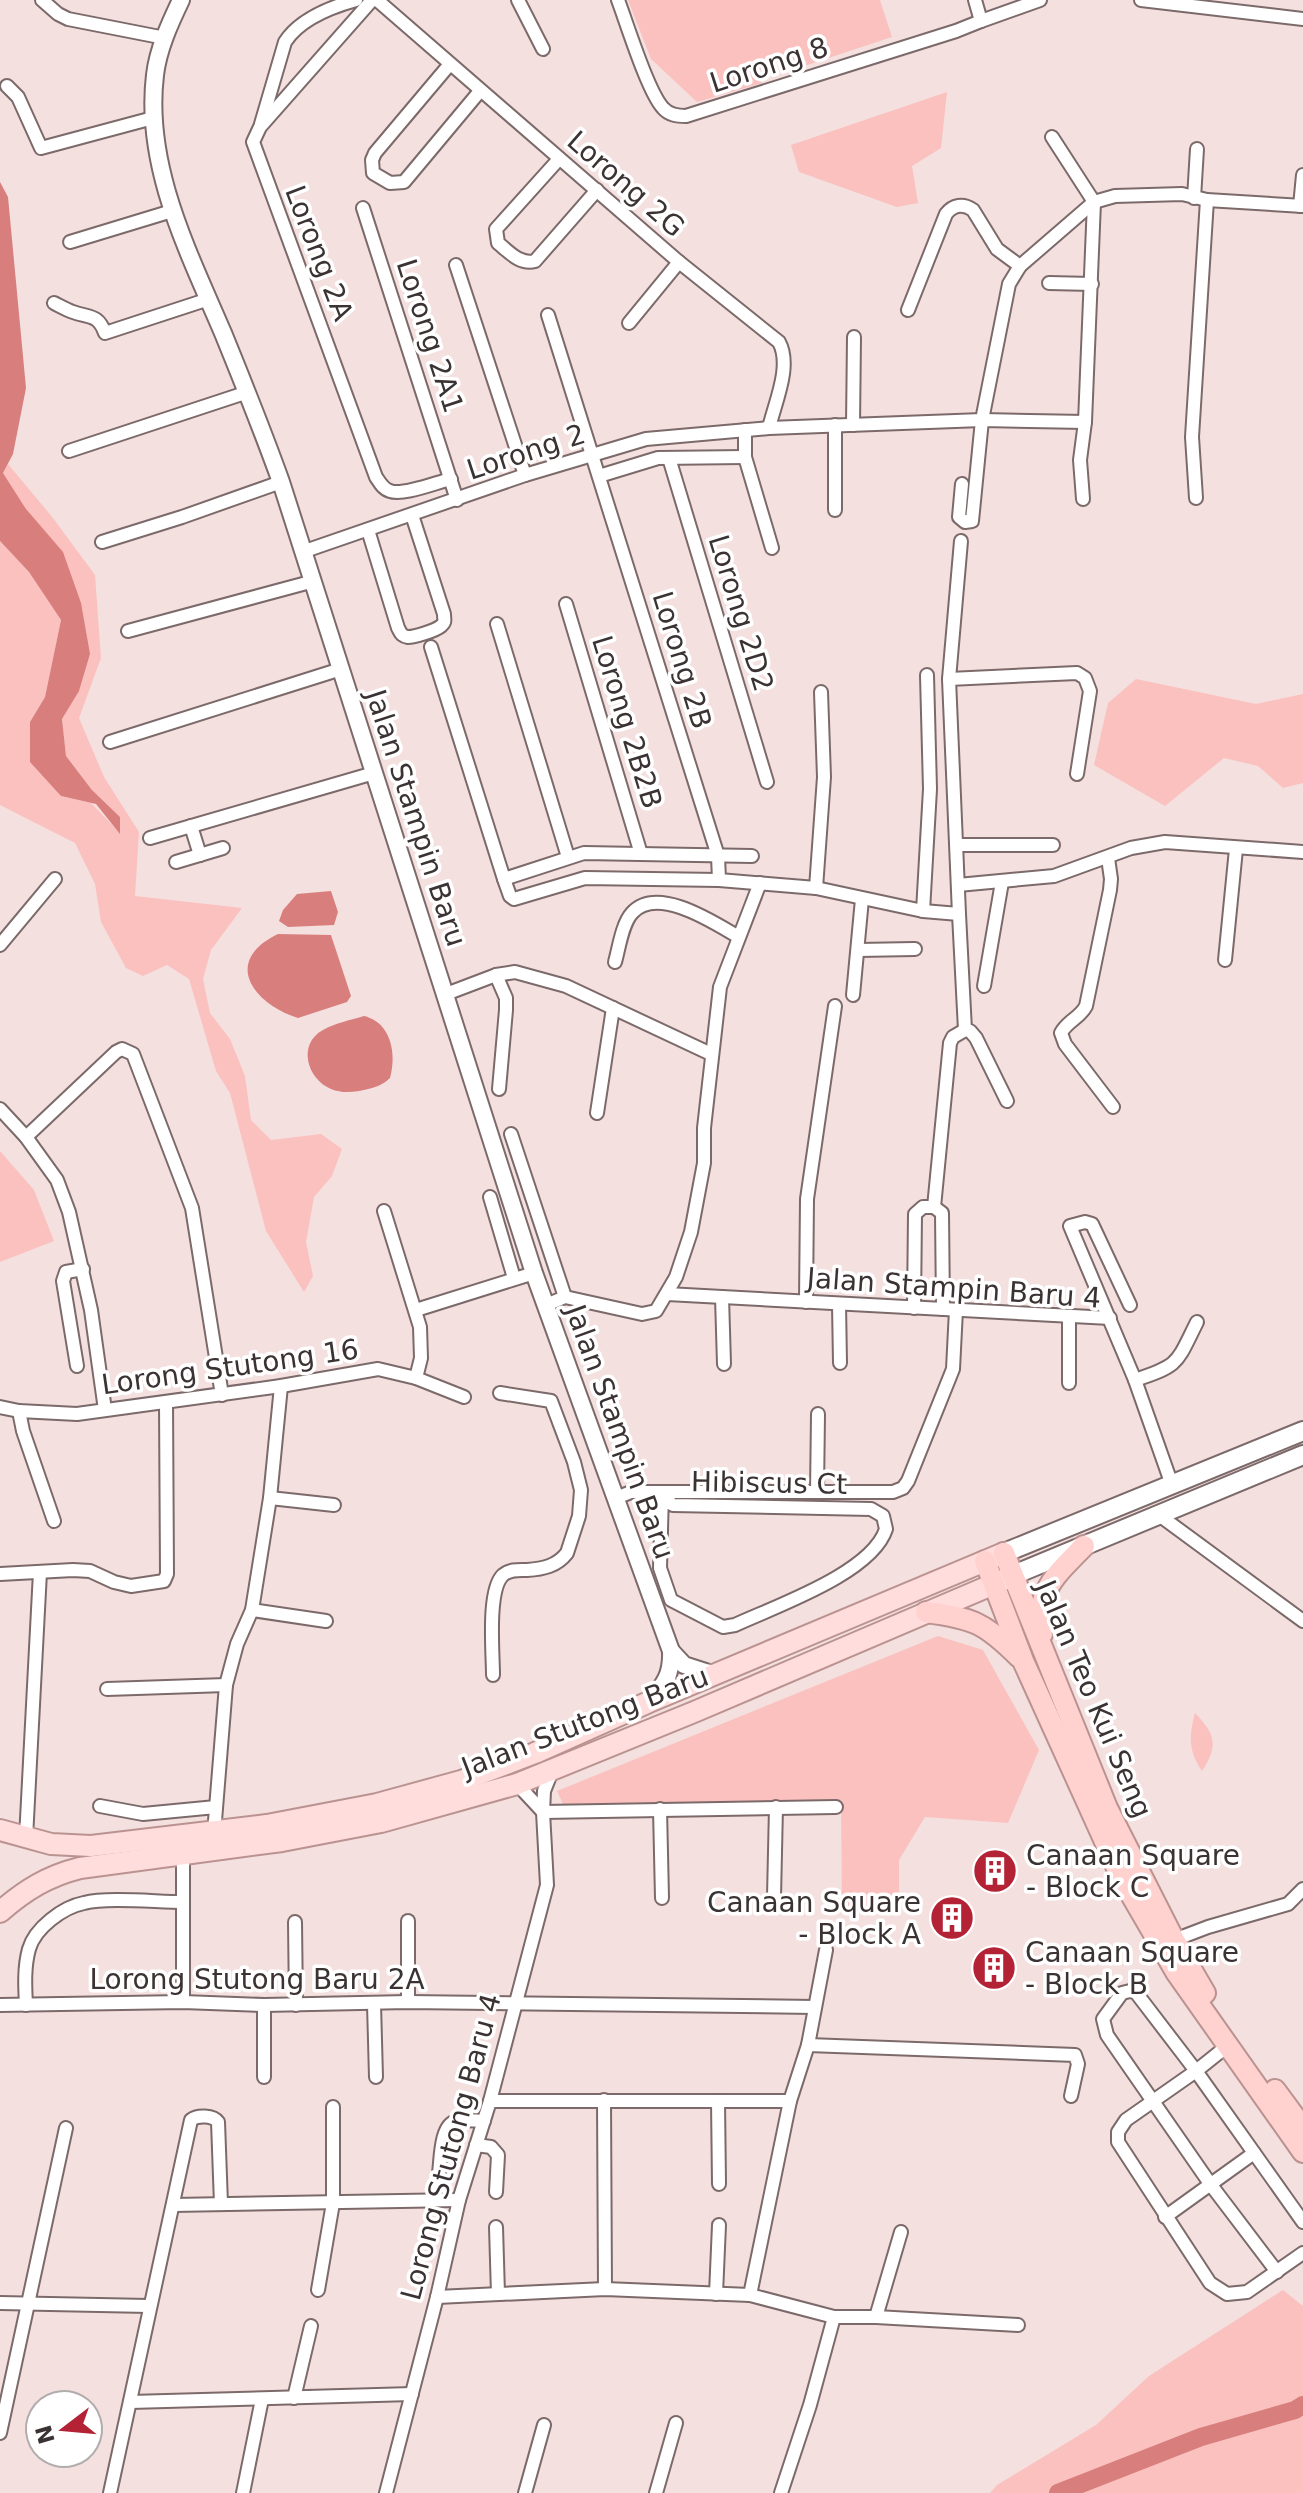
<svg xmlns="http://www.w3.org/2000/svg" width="1303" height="2493" font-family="'DejaVu Sans',sans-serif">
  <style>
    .green { fill: #fac1bf }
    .water { fill: #d87f7e }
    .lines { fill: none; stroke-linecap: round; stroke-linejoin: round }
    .river { stroke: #d87f7e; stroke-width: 18 }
    .minor-casing { stroke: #7c6a6a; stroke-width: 16 }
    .tertiary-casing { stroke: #7c6a6a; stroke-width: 20 }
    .secondary-casing { stroke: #7c6a6a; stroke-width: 22 }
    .primary-casing { stroke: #ba9391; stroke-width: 24 }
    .trunk-casing { stroke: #ba9391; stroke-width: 24 }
    .minor { stroke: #fff; stroke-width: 12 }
    .tertiary { stroke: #fff; stroke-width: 16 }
    .secondary { stroke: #fff; stroke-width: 18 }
    .primary { stroke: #ffdddc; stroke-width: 20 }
    .trunk { stroke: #ffd2d0; stroke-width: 20 }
    .labels { text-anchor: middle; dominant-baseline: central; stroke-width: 7; stroke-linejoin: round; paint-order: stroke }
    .street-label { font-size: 28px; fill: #3b3333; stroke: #fff }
    .poi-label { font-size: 28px; fill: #3b3333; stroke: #fff; text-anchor: start }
  </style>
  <rect width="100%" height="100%" fill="#f4e0df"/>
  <g class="green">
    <path d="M628,0H880L892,37L786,72L779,61L759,70L762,83L697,102L651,59Z"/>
    <path d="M947,92L941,148L912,166L918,203L897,207L799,172L791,145Z"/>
    <path d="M8,464L53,518L95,575L101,658L79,718L104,777L139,832L135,896L242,908L211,950L203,979L210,1013L230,1039L245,1076L251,1120L271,1140L321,1134L342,1149L332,1176L314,1197L306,1242L313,1276L304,1292L266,1231L230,1093L216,1071L189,979L167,965L143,976L126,968L101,922L95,884L75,843L0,805V541L29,572L61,620L45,697L30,722L61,796L91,803L120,833V817L92,790L66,756L62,719L79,690L90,654L26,509L3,473Z"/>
    <path d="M1136,679L1256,704L1303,694V783L1283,788L1258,766L1224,758L1165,806L1094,765L1108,703Z"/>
    <path d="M0,1151L34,1190L54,1241L0,1262Z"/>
    <path d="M938,1636L983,1650L1039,1750L1008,1823L925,1817L899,1860V1908L842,1906L841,1801L563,1804L557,1791Z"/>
    <path d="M1195,1713C1215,1734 1219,1745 1202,1771C1188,1751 1189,1735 1195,1713Z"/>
    <path d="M1283,2290L1303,2306V2493H990L997,2485L1096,2425L1149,2376Z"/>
  </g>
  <g class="water">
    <path d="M0,182L8,197L26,388L13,454L3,473L26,509L63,552L81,603L90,654L79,691L62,719L66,756L92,790L120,817V834L96,804L61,796L30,762V722L45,697L61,620L29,572L0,541Z"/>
    <path d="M331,891L338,912L334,925L288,927L279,921L283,910L297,894Z"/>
    <path d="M278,934L331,935L351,996L347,1002L298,1018C252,1003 222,961 278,934Z"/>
    <path d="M364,1016C391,1022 397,1054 390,1078C384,1084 377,1087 368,1089C356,1092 343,1094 331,1089C307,1079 297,1044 323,1030C335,1023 351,1020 364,1016Z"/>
  </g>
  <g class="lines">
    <path class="river" d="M1058,2493L1201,2437L1295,2410L1303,2405"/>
    <g class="minor-casing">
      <g id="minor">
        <path d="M42,0L58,14L68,19L165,38"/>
        <path d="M372,0L260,127L253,142L376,477C380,483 383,489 390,491C403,496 437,482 451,479"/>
        <path d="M377,0L679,262L779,342C792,366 775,402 769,428"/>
        <path d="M518,0L543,49"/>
        <path d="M618,0C627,24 648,92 663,108C669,115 677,116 686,116L956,31L981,21L975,0"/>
        <path d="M1141,0L1303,19"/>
        <path d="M981,21L1040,0"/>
        <path d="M450,64L375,153L372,160L373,173L390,183L404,182L480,91"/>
        <path d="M7,86L18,97L41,148L153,118"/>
        <path d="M261,124L285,42C299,20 331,7 356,0"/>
        <path d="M559,159L496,229L498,243C509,252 520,265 535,261L597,190"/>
        <path d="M1194,198L1197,149"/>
        <path d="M1300,206L1303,175"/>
        <path d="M363,208L457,500"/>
        <path d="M70,242L172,211"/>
        <path d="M456,265L525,475"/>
        <path d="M1049,283L1092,284"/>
        <path d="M54,303C60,306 67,310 73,312C90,318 98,314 105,333L209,299"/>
        <path d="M908,310L946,214C953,205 963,203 973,210L997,249L1020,266L1094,202L1115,196L1182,194L1207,200L1303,206"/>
        <path d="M548,315L718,856L719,880"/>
        <path d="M629,323L679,262"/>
        <path d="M835,425V510"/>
        <path d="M853,425L854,337"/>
        <path d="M745,430V457L772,548"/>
        <path d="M69,451L248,392"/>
        <path d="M669,458L767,782"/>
        <path d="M599,476L658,458L745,457"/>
        <path d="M962,484L959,517L965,522L972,521L982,420L1085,422L1094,202L1052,137"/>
        <path d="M1196,498L1192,437L1207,200"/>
        <path d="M1083,499L1080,460L1085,422"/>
        <path d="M368,530L398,628C401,633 401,636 408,637C414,637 435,631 441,626C446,622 444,620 444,614L412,515"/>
        <path d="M102,542L182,517L281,482"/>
        <path d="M305,551L525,475L646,439L769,428L982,420L1009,284L1020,266"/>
        <path d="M566,604L641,854"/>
        <path d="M497,624L568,857"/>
        <path d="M128,631L314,581"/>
        <path d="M431,647L504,879L510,896L514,899L585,878L719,880L816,888L923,911L959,914L949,679L1077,673L1085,678L1090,691L1077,774"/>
        <path d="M949,679L961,541"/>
        <path d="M110,742L341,669"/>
        <path d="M191,826L200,855"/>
        <path d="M150,838L374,773"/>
        <path d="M957,845H1053"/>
        <path d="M1108,858L1111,879L1110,890L1086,1006C1080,1018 1067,1021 1061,1033L1065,1044L1113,1107"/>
        <path d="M176,862L223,848"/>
        <path d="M504,879L584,853L752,856"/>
        <path d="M958,885L1054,876L1131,848L1165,842L1303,852"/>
        <path d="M816,888L824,777L821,692"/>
        <path d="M923,911L930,789L927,675"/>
        <path d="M959,914L965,1030"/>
        <path d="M0,945L55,879"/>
        <path d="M858,950L915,949"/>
        <path d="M1225,960L1236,849"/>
        <path d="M615,962C619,948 622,924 632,913C657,885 713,922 737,936"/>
        <path d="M496,975L506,998V1010L499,1089"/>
        <path d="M984,986L1002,882"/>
        <path d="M446,994L496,975L515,972L566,986L711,1054"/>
        <path d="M853,995L862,899"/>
        <path d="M965,1030L970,1031L976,1038L1007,1101"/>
        <path d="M0,1109L26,1137L57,1180L69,1212L91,1310L105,1410"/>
        <path d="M597,1113L613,1008"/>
        <path d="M511,1134L565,1297"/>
        <path d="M26,1137L116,1052L122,1049L133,1054L192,1208L222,1395"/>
        <path d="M490,1197L514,1278"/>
        <path d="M934,1207L950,1043L953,1037L965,1030"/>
        <path d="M384,1211L420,1327L421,1358L416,1378"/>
        <path d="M667,1294L1110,1318"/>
        <path d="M722,1297L724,1364"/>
        <path d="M806,1302L807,1199L835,1006"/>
        <path d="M839,1304L840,1363"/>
        <path d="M546,1305L565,1297L642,1314L656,1311L676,1277L691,1232L704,1163V1128L720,987L760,883"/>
        <path d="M1130,1305L1092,1224L1085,1222L1070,1226L1135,1380L1172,1485"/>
        <path d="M914,1308L915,1214L923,1207H934L942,1213L943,1309"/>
        <path d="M416,1310L534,1273"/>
        <path d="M77,1366L63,1281L66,1272L83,1269"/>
        <path d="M1135,1380C1180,1365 1176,1364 1197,1322"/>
        <path d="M1069,1383V1316"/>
        <path d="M0,1407L19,1411L77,1414L281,1386L378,1369L416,1378L464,1397"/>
        <path d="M19,1411L23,1431L54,1521"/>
        <path d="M662,1492L660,1568L671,1600L723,1627L735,1625C776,1606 872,1573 886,1529L883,1516L871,1509L673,1505L669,1503L668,1492"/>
        <path d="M817,1492L818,1414"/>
        <path d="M270,1498L334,1505"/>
        <path d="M616,1498L631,1492H893L903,1488L908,1481L953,1369L956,1310"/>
        <path d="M1159,1515L1303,1621"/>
        <path d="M0,1574L73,1570L90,1571L114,1582L131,1586L164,1581L167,1574L166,1402"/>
        <path d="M252,1610L326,1621"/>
        <path d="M493,1675C493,1653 487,1590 503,1575C510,1569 519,1570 527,1570C543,1569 557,1566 567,1553L579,1516L581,1490L574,1462L551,1401L500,1393"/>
        <path d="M107,1689L226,1685"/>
        <path d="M517,1784L543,1812"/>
        <path d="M100,1806L143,1814L216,1807"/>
        <path d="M660,1809L662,1898"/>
        <path d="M543,1812L836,1807"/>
        <path d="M214,1833L226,1685L237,1644L252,1610L270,1498L281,1386"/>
        <path d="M26,1838L40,1572"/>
        <path d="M183,1854V2002"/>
        <path d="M774,1897L776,1807"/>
        <path d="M408,1921V2002"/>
        <path d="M295,1922L296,2005"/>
        <path d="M1174,1940L1208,1927L1288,1904L1303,1889"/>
        <path d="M374,2004L376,2077"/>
        <path d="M0,2005L183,2002L264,2005L408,2002L815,2007"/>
        <path d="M26,2005C25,1986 24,1967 29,1949C35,1928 63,1907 84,1903C108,1897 156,1902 183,1902"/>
        <path d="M264,2005V2077"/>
        <path d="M808,2045L826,1950"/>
        <path d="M1226,2047L1196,2071L1134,1990L1122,1993L1103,2019L1107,2035L1211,2185L1277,2272"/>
        <path d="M604,2100L605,2289"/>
        <path d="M490,2101H790"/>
        <path d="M718,2101L719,2184"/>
        <path d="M476,2145L491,2147L498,2155L496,2192"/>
        <path d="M439,2173C441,2159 440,2124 457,2121C465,2119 475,2121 484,2121"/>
        <path d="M173,2205L459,2200"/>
        <path d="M1165,2217L1254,2153"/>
        <path d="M1303,2222L1196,2071L1126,2120L1118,2132V2142L1210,2283L1227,2294L1247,2292L1303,2253"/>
        <path d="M496,2227L498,2294"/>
        <path d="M318,2290L333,2203V2107"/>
        <path d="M716,2294L719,2225"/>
        <path d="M750,2295L790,2101L808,2045L1075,2055L1078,2064L1071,2096"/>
        <path d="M437,2297L605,2289L750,2295L834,2317L810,2405L781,2493"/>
        <path d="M0,2303L149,2306"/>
        <path d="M834,2317H876L1018,2325"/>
        <path d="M876,2317L901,2232"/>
        <path d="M294,2398L311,2326"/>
        <path d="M130,2402L412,2394"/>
        <path d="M0,2433L66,2128"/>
        <path d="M110,2493L191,2120C197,2115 213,2115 218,2122L221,2204"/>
        <path d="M243,2493L262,2399"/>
        <path d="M386,2493L437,2297L459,2200L490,2101L547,1885L543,1812L544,1791L552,1771"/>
        <path d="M525,2493L544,2425"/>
        <path d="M656,2493L676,2423"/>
      </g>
    </g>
    <g class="tertiary-casing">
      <g id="tertiary">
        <path d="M181,0C170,23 158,49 155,75C144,166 188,251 223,333C243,382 263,432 281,482L534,1273L671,1651C672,1674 665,1684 650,1701"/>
        <path d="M671,1651L684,1665L715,1675"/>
      </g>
    </g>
    <g class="secondary-casing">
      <g id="secondary">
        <path d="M1004,1553L1303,1431"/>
        <path d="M1011,1576L1303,1455"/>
      </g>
    </g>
    <g class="primary-casing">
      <g id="primary">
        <path d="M0,1830L51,1844L91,1846L267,1825L377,1804L461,1781L535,1753L649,1702L1004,1553"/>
        <path d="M0,1912C25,1890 48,1876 80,1868L282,1841L381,1822L517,1784L694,1712L1008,1578"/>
      </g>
    </g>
    <g class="trunk-casing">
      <g id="trunk">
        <path d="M1004,1553L1107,1808L1174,1940L1205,1993"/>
        <path d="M985,1561L1024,1663L1122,1879L1176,1972L1303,2152"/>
        <path d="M926,1612C973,1618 985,1623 1019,1657"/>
        <path d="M1042,1634C1036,1590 1055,1576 1084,1546"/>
        <path d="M1275,2090L1303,2128"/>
      </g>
    </g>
    <use href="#minor" class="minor"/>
    <use href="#tertiary" class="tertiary"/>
    <use href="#secondary" class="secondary"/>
    <use href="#primary" class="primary"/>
    <use href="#trunk" class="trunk"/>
  </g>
  <defs>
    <g id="building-disc" transform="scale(2.3)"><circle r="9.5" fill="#b42235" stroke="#fff"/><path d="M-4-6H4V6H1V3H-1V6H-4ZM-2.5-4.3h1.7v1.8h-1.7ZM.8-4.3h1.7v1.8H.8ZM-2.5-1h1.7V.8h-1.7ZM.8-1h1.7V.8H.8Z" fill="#fff"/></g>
  </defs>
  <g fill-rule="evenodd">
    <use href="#building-disc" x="995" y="1871"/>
    <use href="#building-disc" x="952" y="1918"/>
    <use href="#building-disc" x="994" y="1968"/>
  </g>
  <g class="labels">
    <g class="street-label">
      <text transform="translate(769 65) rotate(-18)">Lorong 8</text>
      <text transform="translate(626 184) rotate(41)">Lorong 2G</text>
      <text transform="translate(319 253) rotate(69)">Lorong 2A</text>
      <text transform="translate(430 336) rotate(72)">Lorong 2A1</text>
      <text transform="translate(526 452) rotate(-18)">Lorong 2</text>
      <text transform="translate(741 613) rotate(73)">Lorong 2D2</text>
      <text transform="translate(682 660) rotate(73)">Lorong 2B</text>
      <text transform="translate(627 722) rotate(73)">Lorong 2B2B</text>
      <text transform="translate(416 818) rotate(72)">Jalan Stampin Baru</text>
      <text transform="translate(954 1288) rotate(4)">Jalan Stampin Baru 4</text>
      <text transform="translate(230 1367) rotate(-8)">Lorong Stutong 16</text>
      <text transform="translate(620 1432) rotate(70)">Jalan Stampin Baru</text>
      <text transform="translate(769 1483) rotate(1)">Hibiscus Ct</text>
      <text transform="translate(1094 1699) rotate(67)">Jalan Teo Kui Seng</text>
      <text transform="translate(585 1722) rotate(-21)">Jalan Stutong Baru</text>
      <text x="257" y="1979">Lorong Stutong Baru 2A</text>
      <text transform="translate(451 2147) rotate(-75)">Lorong Stutong Baru 4</text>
    </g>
    <g class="poi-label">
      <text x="1026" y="1855">Canaan Square<tspan x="1026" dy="32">- Block C</tspan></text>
      <text x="921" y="1902" text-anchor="end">Canaan Square<tspan x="921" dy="32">- Block A</tspan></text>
      <text x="1025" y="1952">Canaan Square<tspan x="1025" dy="32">- Block B</tspan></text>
    </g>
  </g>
  <g transform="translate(64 2429) rotate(254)"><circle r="38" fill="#ffffff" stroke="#b1adad" stroke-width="2"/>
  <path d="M0-6L14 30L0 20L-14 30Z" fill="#b42235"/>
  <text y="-12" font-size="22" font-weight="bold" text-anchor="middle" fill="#3b3333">N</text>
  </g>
</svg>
